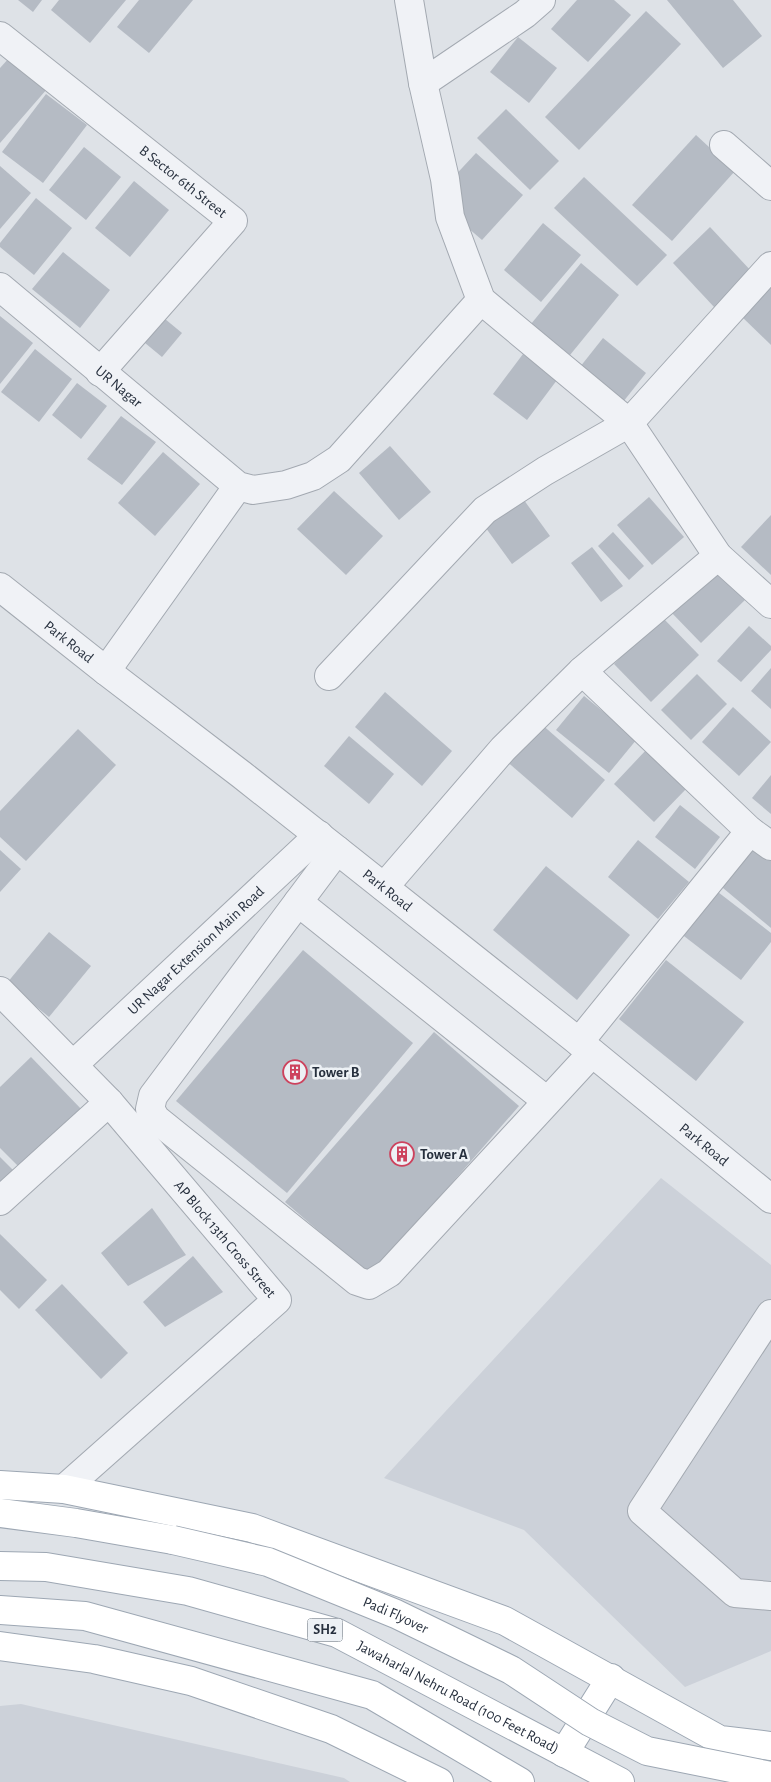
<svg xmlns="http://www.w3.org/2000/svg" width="771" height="1782" font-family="'Alegreya Sans',sans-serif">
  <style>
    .built { fill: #ccd1d9 }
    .building { fill: #b5bbc4 }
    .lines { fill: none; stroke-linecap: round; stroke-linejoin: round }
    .minor-casing { stroke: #a3a9b1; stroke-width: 30 }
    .major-casing { stroke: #9da7b3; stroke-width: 30 }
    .minor { stroke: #f0f2f6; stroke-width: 28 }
    .major { stroke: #fff; stroke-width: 28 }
    .major-bridge-casing { stroke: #9da7b3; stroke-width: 30; stroke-linecap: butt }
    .major-bridge { stroke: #fff; stroke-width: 28 }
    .labels { text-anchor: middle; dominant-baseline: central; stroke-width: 5; stroke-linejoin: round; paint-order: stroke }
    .shield { fill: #edf1f5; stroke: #626a75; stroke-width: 1 }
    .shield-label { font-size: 14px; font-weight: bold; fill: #27303e }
    .street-label { font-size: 15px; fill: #27303e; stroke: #edf1f5 }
    .poi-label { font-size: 15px; font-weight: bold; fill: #27303e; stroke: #edf1f5; text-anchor: start }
  </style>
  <rect width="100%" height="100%" fill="#dee2e7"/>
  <g class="built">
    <path d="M661,1178L771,1265V1651L685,1687L524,1530L384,1478Z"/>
    <path d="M21,1704L344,1778L350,1782H0V1706Z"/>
  </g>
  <g class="building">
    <path d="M18,0H42L33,12Z"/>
    <path d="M59,0H126L90,43L51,10Z"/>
    <path d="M139,0H193L149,53L117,27Z"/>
    <path d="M577,0H614L631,15L588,62L551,29Z"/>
    <path d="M667,0H733L762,36L723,68Z"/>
    <path d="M646,11L681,44L579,150L545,117Z"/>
    <path d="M518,37L557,68L529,103L490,72Z"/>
    <path d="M10,57L47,89L0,143V68Z"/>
    <path d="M46,94L87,125L43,183L2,152Z"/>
    <path d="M506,109L559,161L530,190L477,138Z"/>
    <path d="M696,135L735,171L672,241L632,205Z"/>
    <path d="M84,147L121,177L86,220L49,190Z"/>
    <path d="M476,153L523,195L482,240L453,215L449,182Z"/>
    <path d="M0,166L31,193L0,229Z"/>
    <path d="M584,177L667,255L637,286L554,208Z"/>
    <path d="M134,181L169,210L130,257L95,228Z"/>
    <path d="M36,198L72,228L34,275L0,247V243Z"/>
    <path d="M543,223L581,255L541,302L504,270Z"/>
    <path d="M710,227L753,273L715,308L673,263Z"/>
    <path d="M63,252L110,290L80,328L32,289Z"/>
    <path d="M581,263L619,295L570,355L531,324Z"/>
    <path d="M771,283V345L740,315Z"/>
    <path d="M159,314L182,333L162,357L139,338Z"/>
    <path d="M0,316L33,343L0,384Z"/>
    <path d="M603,338L646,373L623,402L580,367Z"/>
    <path d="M35,349L72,379L39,422L1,392Z"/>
    <path d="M523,354L557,380L527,420L493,394Z"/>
    <path d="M77,383L107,406L81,439L52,415Z"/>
    <path d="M121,416L156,442L122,485L87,459Z"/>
    <path d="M390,446L431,492L399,520L359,473Z"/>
    <path d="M163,452L200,484L155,536L118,503Z"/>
    <path d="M334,491L383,536L346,575L297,529Z"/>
    <path d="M521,496L550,536L512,564L483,524Z"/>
    <path d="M649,497L684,537L652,565L617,525Z"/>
    <path d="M771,515V575L741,547Z"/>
    <path d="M613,532L644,566L629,580L598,546Z"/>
    <path d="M592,547L623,586L601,602L571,563Z"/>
    <path d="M717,564L748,597L701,643L669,610Z"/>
    <path d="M662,617L699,655L651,702L614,664Z"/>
    <path d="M749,626L771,646V650L741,682L717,661Z"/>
    <path d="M771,668V709L751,691Z"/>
    <path d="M697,674L727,704L691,740L661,710Z"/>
    <path d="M385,692L452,751L422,786L355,727Z"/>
    <path d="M584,696L637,739L609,773L556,730Z"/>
    <path d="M733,707L771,742L739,776L702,742Z"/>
    <path d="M539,722L605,780L572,818L505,760Z"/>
    <path d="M78,729L116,765L26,861L0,837V811Z"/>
    <path d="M349,736L394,774L369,804L324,766Z"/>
    <path d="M647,749L687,788L654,822L614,784Z"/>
    <path d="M771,775V814L752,798Z"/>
    <path d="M680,805L720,837L695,869L655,837Z"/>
    <path d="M638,840L689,882L658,919L608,877Z"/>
    <path d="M752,841L771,857V928L717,883Z"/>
    <path d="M0,850L21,869L0,892Z"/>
    <path d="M546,866L630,935L577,1000L493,930Z"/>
    <path d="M714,889L771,933V942L741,980L680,933Z"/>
    <path d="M49,932L91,966L49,1017L7,983Z"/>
    <path d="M303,950L413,1043L287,1193L176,1101Z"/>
    <path d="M666,960L744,1022L696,1081L619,1019Z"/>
    <path d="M434,1032L519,1106L371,1276L285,1202Z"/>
    <path d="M31,1057L83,1111L23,1171L0,1148V1087Z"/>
    <path d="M0,1157L19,1176L0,1194Z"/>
    <path d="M152,1208L186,1255L128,1286L101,1253Z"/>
    <path d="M0,1234L47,1280L19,1309L0,1290Z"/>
    <path d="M193,1256L223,1292L165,1327L143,1302Z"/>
    <path d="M62,1284L128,1353L101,1379L35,1310Z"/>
  </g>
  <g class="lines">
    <g class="minor-casing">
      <g id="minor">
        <path d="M409,0L423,83L445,179L450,217L481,300L629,423L718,556L771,604"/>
        <path id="s1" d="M0,36L233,221L100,372"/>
        <path d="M423,83L525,14L541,0"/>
        <path d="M724,145L771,186"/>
        <path id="s2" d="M0,287L238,486L253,490L286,485L313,476L339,459L481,300"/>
        <path id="s3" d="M0,587L106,671L242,775L337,850L579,1042L771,1199"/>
        <path d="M106,671L238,486"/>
        <path d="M582,671L750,831"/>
        <path d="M329,676L485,510L545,471L629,423L771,266"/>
        <path d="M337,850L153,1096L150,1109L156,1119L357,1281L369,1285L389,1273L592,1053"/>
        <path d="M384,887L503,749L582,671L718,556"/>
        <path d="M298,902L547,1101"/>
        <path id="s4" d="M0,991L109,1102L277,1300L64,1489"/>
        <path d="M579,1042L750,831L771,846"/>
        <path id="s5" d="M73,1065L319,835"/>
        <path d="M0,1201L109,1102"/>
        <path d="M771,1314L642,1511L735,1593L771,1596"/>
      </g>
    </g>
    <g class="major-casing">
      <g id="major">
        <path d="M0,1485L64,1489L252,1528L505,1621L720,1740L771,1746"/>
        <path d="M0,1513L76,1523L173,1540"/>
        <path id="s6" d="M0,1566L46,1567L188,1591L337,1633L620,1782"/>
        <path d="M0,1610L85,1616L372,1695L520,1782"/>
        <path d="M0,1646L94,1659L191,1681L331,1729L439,1782"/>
        <path d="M564,1753L611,1678"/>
      </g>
    </g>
    <use href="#minor" class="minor"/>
    <use href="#major" class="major"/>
    <g class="major-bridge-casing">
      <g id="major-bridge">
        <path id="s7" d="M173,1540L268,1562L396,1614L511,1670L590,1722L647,1751L771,1776"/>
      </g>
    </g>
    <use href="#major-bridge" class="major-bridge"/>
  </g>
  <defs>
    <g id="building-ring" transform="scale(1.25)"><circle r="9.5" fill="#edf1f5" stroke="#cd425d" stroke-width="1.5"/><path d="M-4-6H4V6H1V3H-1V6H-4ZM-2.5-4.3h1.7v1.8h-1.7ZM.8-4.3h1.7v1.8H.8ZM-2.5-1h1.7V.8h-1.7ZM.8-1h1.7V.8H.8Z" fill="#cd425d"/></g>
  </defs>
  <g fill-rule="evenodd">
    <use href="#building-ring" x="295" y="1072"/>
    <use href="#building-ring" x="402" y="1154"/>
  </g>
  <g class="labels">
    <rect class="shield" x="307.5" y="1618.5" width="35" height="23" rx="4"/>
    <g class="shield-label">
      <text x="325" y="1630">SH2</text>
    </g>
    <g class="street-label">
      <text stroke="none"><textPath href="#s1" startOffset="234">B Sector 6th Street</textPath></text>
      <text stroke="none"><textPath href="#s2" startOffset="155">UR Nagar</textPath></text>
      <text stroke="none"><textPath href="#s3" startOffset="88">Park Road</textPath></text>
      <text stroke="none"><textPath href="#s3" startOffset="492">Park Road</textPath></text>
      <text stroke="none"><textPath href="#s5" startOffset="168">UR Nagar Extension Main Road</textPath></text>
      <text stroke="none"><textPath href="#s3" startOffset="898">Park Road</textPath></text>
      <text stroke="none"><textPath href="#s4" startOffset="335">AP Block 13th Cross Street</textPath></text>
      <text stroke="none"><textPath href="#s7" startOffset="236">Padi Flyover</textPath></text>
      <text stroke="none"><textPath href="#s6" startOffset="482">Jawaharlal Nehru Road (100 Feet Road)</textPath></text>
    </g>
    <g class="poi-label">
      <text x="312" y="1072">Tower B</text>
      <text x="420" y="1154">Tower A</text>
    </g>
  </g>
</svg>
